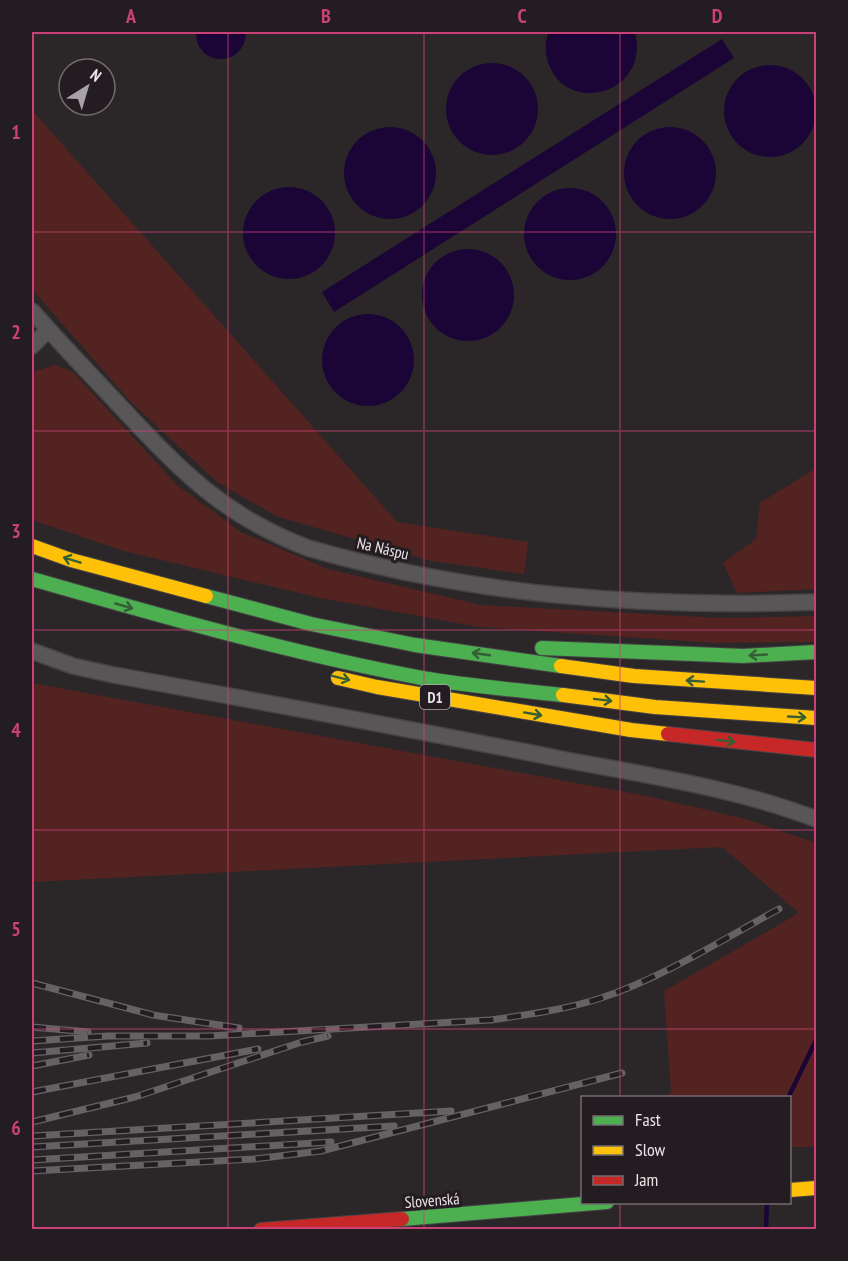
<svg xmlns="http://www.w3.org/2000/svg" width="848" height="1261" font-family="'PT Sans Narrow',sans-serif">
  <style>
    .green { fill: #522320 }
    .water { fill: #1a0536 }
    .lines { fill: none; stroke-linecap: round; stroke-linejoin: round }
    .stream { stroke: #1a0536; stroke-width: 4.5 }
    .street-casing { stroke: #474345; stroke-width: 18 }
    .fast-casing { stroke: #474345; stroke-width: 16 }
    .slow-casing { stroke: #474345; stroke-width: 16 }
    .jam-casing { stroke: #474345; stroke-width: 16 }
    .street { stroke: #595658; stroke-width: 15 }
    .fast { stroke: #4caf50; stroke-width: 14 }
    .slow { stroke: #ffc107; stroke-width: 14 }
    .jam { stroke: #c62828; stroke-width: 14 }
    .rail-casing { stroke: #656264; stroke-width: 7 }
    .rail { stroke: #231c20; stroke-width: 4.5; stroke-dasharray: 14; stroke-linecap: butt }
    .oneway { stroke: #355e36 }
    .grid { fill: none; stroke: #ca4177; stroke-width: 1.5; stroke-opacity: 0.55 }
    .labels { text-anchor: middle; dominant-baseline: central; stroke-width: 6; stroke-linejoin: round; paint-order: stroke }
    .shield { fill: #231c20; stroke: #aea9ac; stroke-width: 1.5 }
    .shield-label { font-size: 15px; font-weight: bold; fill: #eae5e8 }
    .street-label { font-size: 16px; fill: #eae5e8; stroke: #231c20 }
    .neatline { fill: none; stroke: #ca4177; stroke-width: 2 }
    .grid-label { font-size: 20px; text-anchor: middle; font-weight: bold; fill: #ca4177 }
  </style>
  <rect width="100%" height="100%" fill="#2b2729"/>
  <g class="green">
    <path d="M32,110L397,522L528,542L524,574L432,561L278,517L217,482L131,402L32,289Z"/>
    <path d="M55,365L73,372L177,485L241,532L328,569L481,605L721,618L816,616V642L713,643L479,627L320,598L124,551L32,520V372Z"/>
    <path d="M816,468V589L737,593L723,563L756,539L760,503Z"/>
    <path d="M32,683L647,796L746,819L816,843V1147H790V1098L663,1097L671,1092L664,991L799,913L722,847L32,882Z"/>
  </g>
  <g class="water">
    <path d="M196,32H246C245,69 195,67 196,32Z"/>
    <path d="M549,32H635C651,95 563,118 547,59C545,50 545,40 549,32Z"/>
    <path d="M722,39L734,58L334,312L322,292Z"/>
    <circle cx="492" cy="109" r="46"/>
    <circle cx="770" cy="111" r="46"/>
    <circle cx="670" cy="173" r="46"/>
    <circle cx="390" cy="173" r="46"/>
    <circle cx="289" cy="233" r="46"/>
    <circle cx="570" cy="234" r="46"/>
    <circle cx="468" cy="295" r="46"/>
    <circle cx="368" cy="360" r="46"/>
  </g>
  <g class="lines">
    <g class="stream">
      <path d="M788,1098L816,1040"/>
      <path d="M766,1230L767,1202"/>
    </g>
    <g class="street-casing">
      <g id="street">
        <path d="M32,311C60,343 90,374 119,405C180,470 223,516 308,548C474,596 645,608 816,602"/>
        <path d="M32,346L48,330"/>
        <path d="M32,651L73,666L114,675C263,702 412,729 561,759C646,775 735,788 816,819"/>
      </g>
    </g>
    <g class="fast-casing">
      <g id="fast">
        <path d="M32,579C161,616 290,653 422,678C468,686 516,690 563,695"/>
        <path d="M206,596L311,624L415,645L561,666"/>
        <path d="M542,648L743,656L816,652"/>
        <path d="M402,1219L607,1202"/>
      </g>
    </g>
    <g class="slow-casing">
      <g id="slow">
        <path d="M32,546L71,560L206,596"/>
        <path d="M561,666L634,676L816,688"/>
        <path d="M338,678L377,687L631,730L668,734"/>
        <path d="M563,695L655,707L816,718"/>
        <path d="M790,1190L816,1188"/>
      </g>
    </g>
    <g class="jam-casing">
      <g id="jam">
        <path d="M668,734L816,750"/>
        <path d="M261,1230L402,1219"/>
      </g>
    </g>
    <use href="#street" class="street"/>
    <use href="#fast" class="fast"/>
    <use href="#slow" class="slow"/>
    <use href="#jam" class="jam"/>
    <g class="rail-casing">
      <g id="rail">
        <path d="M32,983L153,1015L239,1028"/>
        <path d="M32,1027L88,1032"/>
        <path d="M32,1041L108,1036H209L490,1020C526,1015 563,1010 598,999C662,978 720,941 779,909"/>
        <path d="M32,1053L147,1043"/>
        <path d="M32,1066L89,1055"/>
        <path d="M32,1092L258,1049"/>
        <path d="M32,1122L135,1097L302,1042L328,1036"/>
        <path d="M32,1136L451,1111"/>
        <path d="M32,1147L394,1126"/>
        <path d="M32,1160L331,1142"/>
        <path d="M32,1171L254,1159L321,1151L622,1073"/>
      </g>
    </g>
    <use href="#rail" class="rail"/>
  </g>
  <defs><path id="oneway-shaft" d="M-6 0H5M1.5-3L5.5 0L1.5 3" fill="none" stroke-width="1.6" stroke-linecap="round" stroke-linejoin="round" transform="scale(1.5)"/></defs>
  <g class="oneway">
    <use href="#oneway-shaft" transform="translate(72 560) rotate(-163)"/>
    <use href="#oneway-shaft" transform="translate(124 606) rotate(16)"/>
    <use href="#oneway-shaft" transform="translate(481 654) rotate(-172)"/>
    <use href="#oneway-shaft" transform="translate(758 655) rotate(177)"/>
    <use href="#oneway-shaft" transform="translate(341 678) rotate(14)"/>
    <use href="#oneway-shaft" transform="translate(695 681) rotate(-176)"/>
    <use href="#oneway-shaft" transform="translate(603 700) rotate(7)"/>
    <use href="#oneway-shaft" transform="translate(533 714) rotate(10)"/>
    <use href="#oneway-shaft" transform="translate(797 717) rotate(3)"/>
    <use href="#oneway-shaft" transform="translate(726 741) rotate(7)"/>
  </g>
  <path class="grid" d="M228,32V1230M424,32V1230M620,32V1098M32,232H816M32,431H816M32,630H816M32,830H816M32,1029H816M620,1202V1230"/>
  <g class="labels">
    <rect class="shield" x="420" y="685" width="30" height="24" rx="4.5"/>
    <g class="shield-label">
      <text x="435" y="697">D1</text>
    </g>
    <g class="street-label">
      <text transform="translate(383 548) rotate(13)">Na Náspu</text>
      <text transform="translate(432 1200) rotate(-4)">Slovenská</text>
    </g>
  </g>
  <rect width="848" height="1261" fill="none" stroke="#231c20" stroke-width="66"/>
  <rect x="581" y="1096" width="210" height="108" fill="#231c20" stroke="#736c70" stroke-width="1.5"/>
  <rect x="593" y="1116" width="30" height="9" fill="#4caf50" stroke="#736c70" stroke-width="1.5"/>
  <text x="635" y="1126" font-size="18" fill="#eae5e8">Fast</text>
  <rect x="593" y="1146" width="30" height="9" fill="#ffc107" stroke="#736c70" stroke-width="1.5"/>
  <text x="635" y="1156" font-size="18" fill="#eae5e8">Slow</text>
  <rect x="593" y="1176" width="30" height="9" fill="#c62828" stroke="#736c70" stroke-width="1.5"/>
  <text x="635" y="1186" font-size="18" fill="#eae5e8">Jam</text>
  <g transform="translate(87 87) rotate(37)"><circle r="28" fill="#231c20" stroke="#736c70" stroke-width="1.5"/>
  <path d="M0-4.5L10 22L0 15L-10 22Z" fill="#a7a2a5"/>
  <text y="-9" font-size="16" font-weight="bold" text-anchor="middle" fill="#eae5e8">N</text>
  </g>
  <rect x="33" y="33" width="782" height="1195" class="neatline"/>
  <g class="grid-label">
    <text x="131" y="23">A</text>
    <text x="326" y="23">B</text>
    <text x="522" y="23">C</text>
    <text x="717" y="23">D</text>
    <text x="16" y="139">1</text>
    <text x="16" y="339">2</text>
    <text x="16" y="538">3</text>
    <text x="16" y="737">4</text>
    <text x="16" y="936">5</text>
    <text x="16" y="1135">6</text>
  </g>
</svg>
